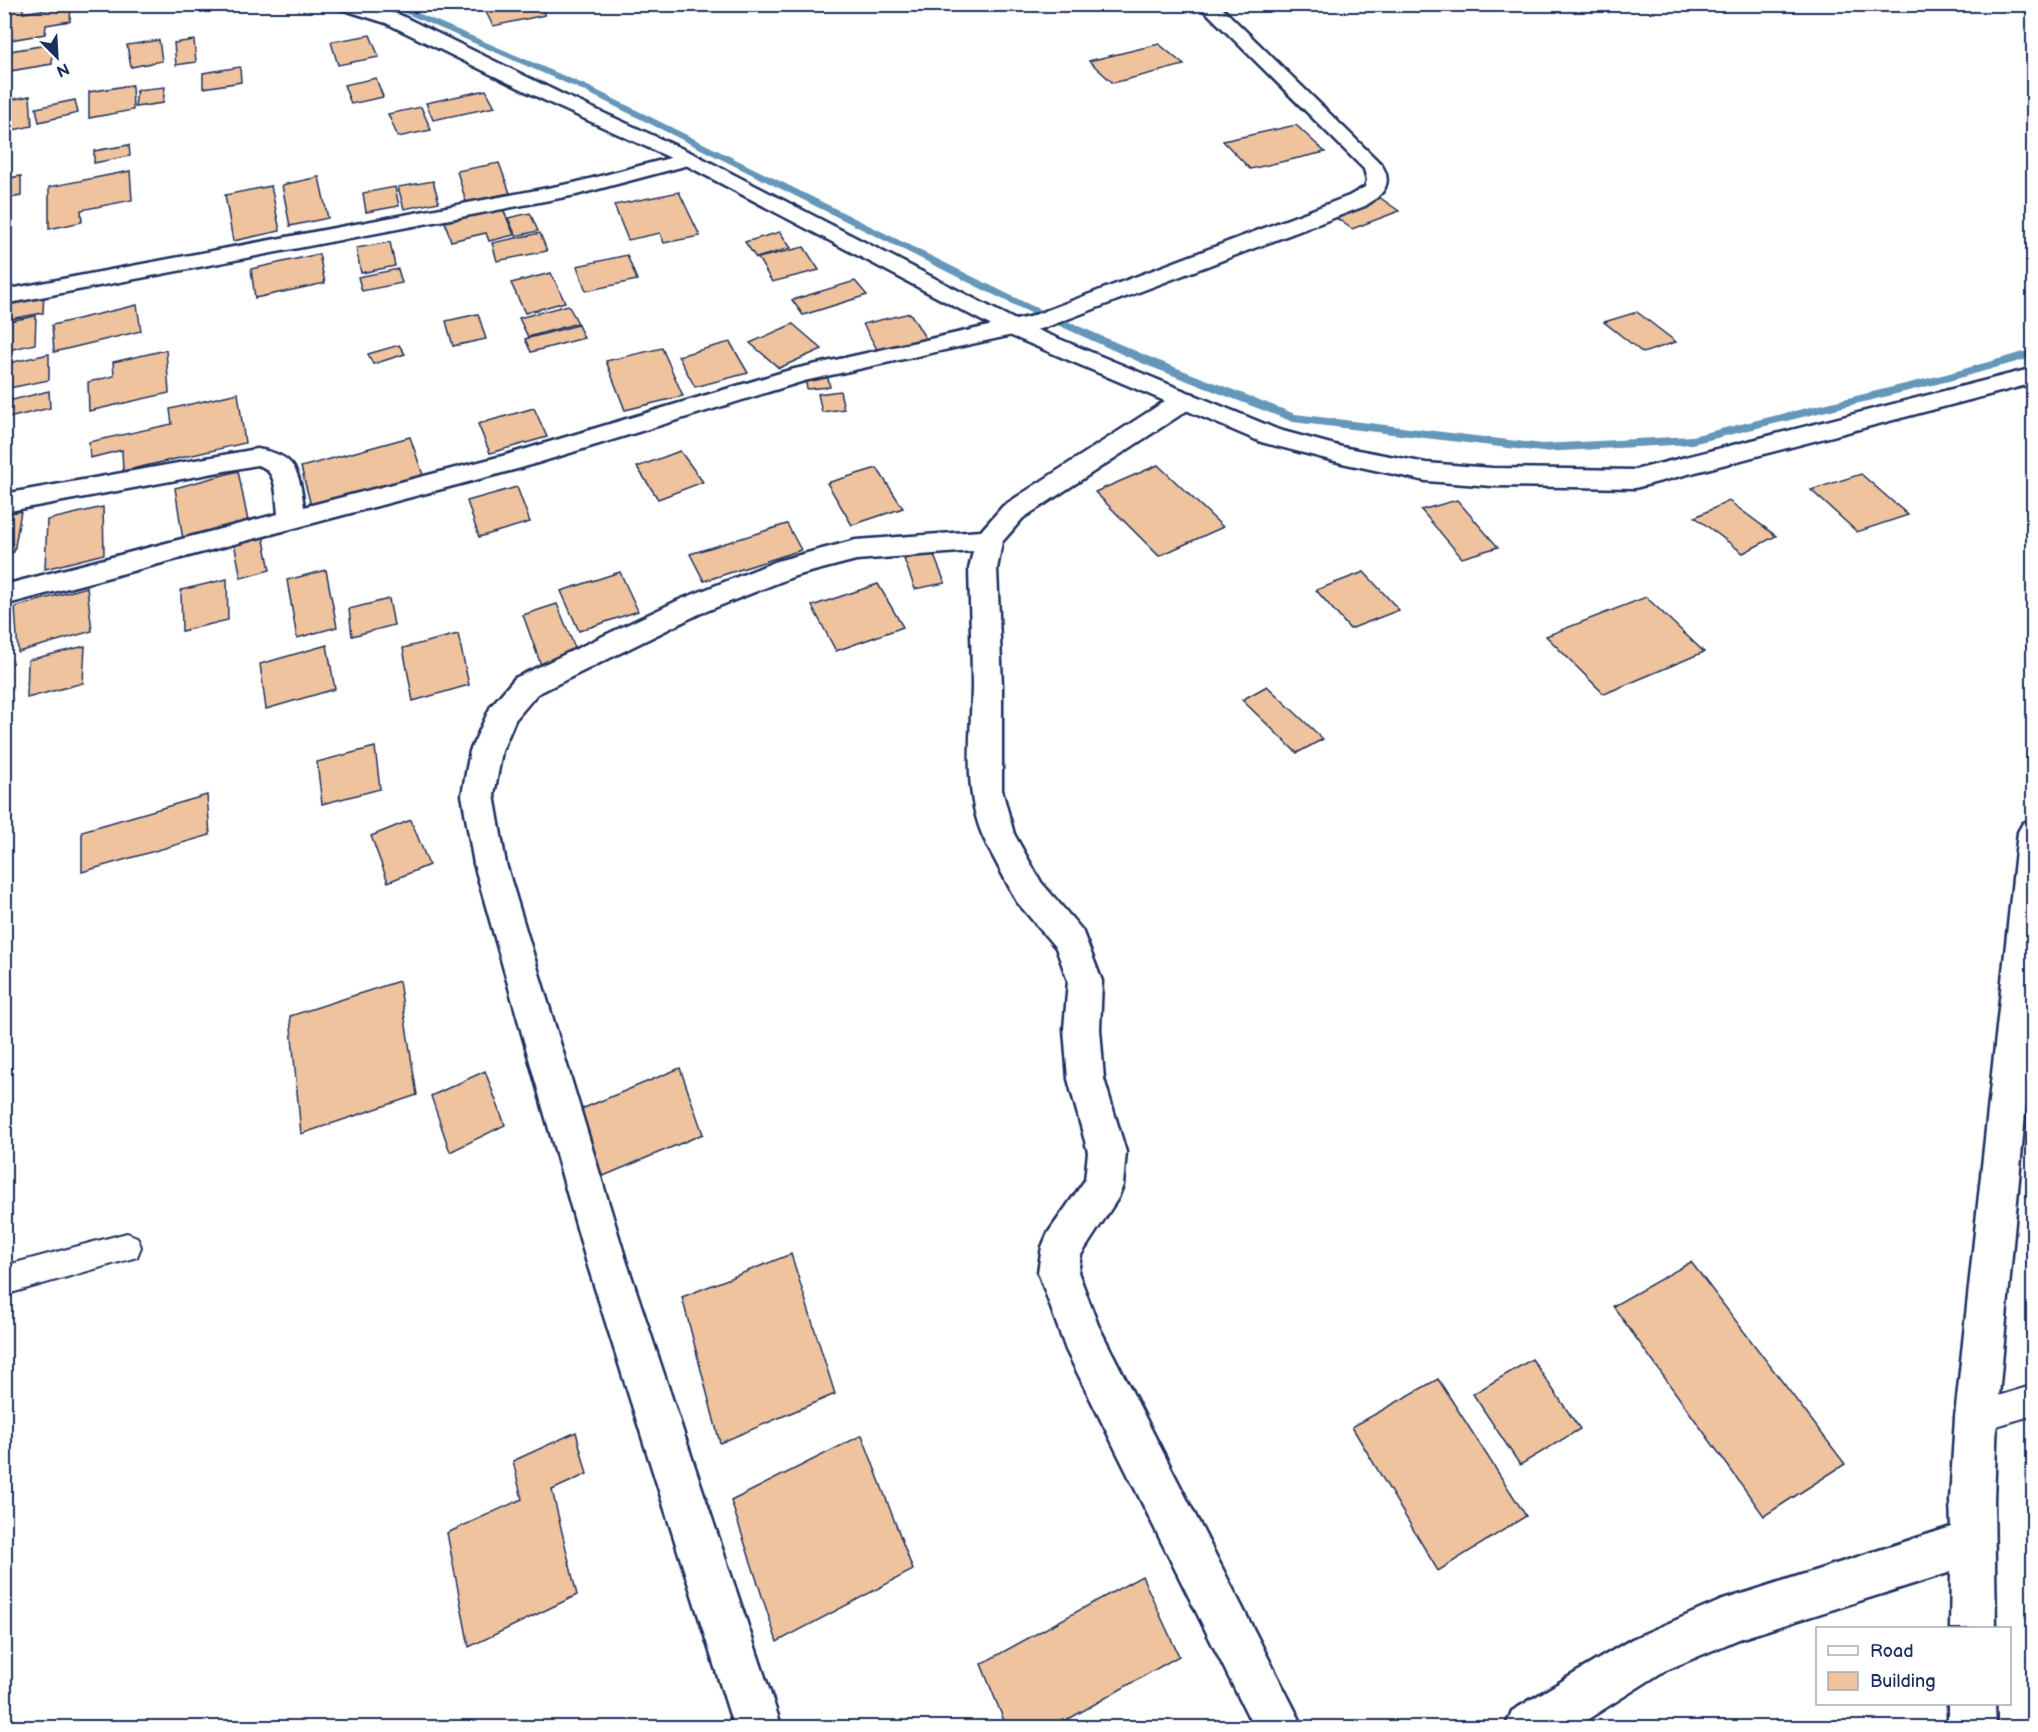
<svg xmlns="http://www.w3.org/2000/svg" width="2038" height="1732" font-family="'Balsamiq Sans',sans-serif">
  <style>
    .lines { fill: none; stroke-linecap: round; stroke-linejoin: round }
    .stream { fill: #6597ba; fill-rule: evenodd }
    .building { fill: #eec39d; stroke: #1b2f5e; stroke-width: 1.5 }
    .lane-casing { stroke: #1b2f5e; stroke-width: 4 }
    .street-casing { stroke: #1b2f5e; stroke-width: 5 }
    .secondary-casing { stroke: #1b2f5e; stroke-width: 5 }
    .lane { fill: #fff; fill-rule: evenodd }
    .street { fill: #fff; fill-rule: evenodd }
    .secondary { fill: #fff; fill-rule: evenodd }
  </style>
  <rect width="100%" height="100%" fill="#fff"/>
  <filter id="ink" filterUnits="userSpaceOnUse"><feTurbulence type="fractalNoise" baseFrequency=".0167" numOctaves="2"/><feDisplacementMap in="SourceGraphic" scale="12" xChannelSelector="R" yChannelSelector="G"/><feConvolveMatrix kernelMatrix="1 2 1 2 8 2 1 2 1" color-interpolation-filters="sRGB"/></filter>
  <g filter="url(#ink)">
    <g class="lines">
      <path class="stream" d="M384,4H397L590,87L1028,304L1154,359L1295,414L1542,444L1692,436L1946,374L2034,349V357L1949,381L1692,444L1542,452L1293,422L1146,365L1020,308L584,91Z"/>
    </g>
    <g class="building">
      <path d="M23,4V13L71,5L70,21L46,25L45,34L4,41V7Z"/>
      <path d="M501,4H538L545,15L493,26L484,8Z"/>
      <path d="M370,35L379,57L338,65L331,42Z"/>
      <path d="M159,40L162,61L131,67L127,45Z"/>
      <path d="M194,40L196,62L176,65L174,43Z"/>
      <path d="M53,44L52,64L4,72V52Z"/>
      <path d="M1159,44L1184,65L1113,83L1089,61Z"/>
      <path d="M240,67L241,82L203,88V73Z"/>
      <path d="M376,78L383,97L351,104L344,85Z"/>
      <path d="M132,85L133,110L89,118V92Z"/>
      <path d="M165,87L163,103L135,107L137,90Z"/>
      <path d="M486,90L495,107L433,120L426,103Z"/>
      <path d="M30,96L32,126L4,132V101Z"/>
      <path d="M75,100L78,113L39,122L36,108Z"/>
      <path d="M421,107L431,130L398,137L388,114Z"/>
      <path d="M1296,125L1325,152L1250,169L1223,141Z"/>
      <path d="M129,145L130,156L94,163V151Z"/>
      <path d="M499,163L510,193L466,202L457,171Z"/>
      <path d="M130,171L132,200L81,210L82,222L49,229V187Z"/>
      <path d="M21,176V196L4,199V179Z"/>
      <path d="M319,177L328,218L290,226L282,185Z"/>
      <path d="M433,181L439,202L404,209L398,187Z"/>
      <path d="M271,186L280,231L233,241L225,195Z"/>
      <path d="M395,187L399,206L366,212L363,193Z"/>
      <path d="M679,192L700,236L664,243L660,233L628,240L614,205Z"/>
      <path d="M1379,197L1399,211L1352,229L1332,215Z"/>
      <path d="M503,209L514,235L489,241L486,233L451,241L445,222Z"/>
      <path d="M530,213L538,231L516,236L508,218Z"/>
      <path d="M780,232L791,248L756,258L745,242Z"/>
      <path d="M540,233L547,251L497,261L492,243Z"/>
      <path d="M390,242L395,266L361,273L356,248Z"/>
      <path d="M804,247L819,270L772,282L758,258Z"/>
      <path d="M319,254L325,283L255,298L251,269Z"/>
      <path d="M627,255L637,280L586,291L577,266Z"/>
      <path d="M398,269L402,283L362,291L358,277Z"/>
      <path d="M551,273L565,302L525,313L511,283Z"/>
      <path d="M855,281L867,295L803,315L792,300Z"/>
      <path d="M44,292L43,313L4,320V300Z"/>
      <path d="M137,305L141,331L54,352L52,325Z"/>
      <path d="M568,305L578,323L528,337L519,318Z"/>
      <path d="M1637,312L1676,342L1643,353L1604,322Z"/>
      <path d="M910,313L926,339L878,351L863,324Z"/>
      <path d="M478,314L486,339L453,346L446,321Z"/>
      <path d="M36,316L35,344L4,351V322Z"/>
      <path d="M793,324L822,349L779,368L750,343Z"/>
      <path d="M578,325L584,338L531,352L525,339Z"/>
      <path d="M730,342L748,373L695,387L678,356Z"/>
      <path d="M399,345L405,354L373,364L368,354Z"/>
      <path d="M662,348L683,396L625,410L606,361Z"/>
      <path d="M166,350L169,393L89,411L88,382L114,376L113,362Z"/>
      <path d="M49,354V380L4,389V364Z"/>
      <path d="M826,370L830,387L807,389L804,373Z"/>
      <path d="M49,391L50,408L4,419V402Z"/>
      <path d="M840,391L844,409L822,412L818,394Z"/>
      <path d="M238,393L245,443L123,471L122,450L90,458L89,442L172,424L170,409Z"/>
      <path d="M534,408L547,437L490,453L478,424Z"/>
      <path d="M410,437L424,478L312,510L301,467Z"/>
      <path d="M12,448L10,487L4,488V450Z"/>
      <path d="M680,451L703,482L658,499L637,467Z"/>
      <path d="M1158,465L1223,527L1159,556L1095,492Z"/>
      <path d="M877,468L903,508L852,525L827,483Z"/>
      <path d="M238,471L248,521L183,540L175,488Z"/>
      <path d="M1861,474L1908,515L1857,532L1811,490Z"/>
      <path d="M517,487L530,522L479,537L467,501Z"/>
      <path d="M1457,500L1498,547L1462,558L1421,510Z"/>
      <path d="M1729,501L1776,536L1743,553L1695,517Z"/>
      <path d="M103,507L104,554L45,569L47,520Z"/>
      <path d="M21,511L14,552L4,554V514Z"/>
      <path d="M787,524L801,550L704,581L690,554Z"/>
      <path d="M263,535L270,570L241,578L234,543Z"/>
      <path d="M933,553L945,583L915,589L904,559Z"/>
      <path d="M326,570L337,627L297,638L287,580Z"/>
      <path d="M620,572L638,611L579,631L561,591Z"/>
      <path d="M1364,572L1399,610L1350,629L1316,590Z"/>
      <path d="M227,579L228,620L182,631L181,590Z"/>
      <path d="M878,584L903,627L836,651L812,606Z"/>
      <path d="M87,587L92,631L18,652L15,607Z"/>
      <path d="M1646,597L1704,652L1604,694L1546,636Z"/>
      <path d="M389,599L394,625L352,636L349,609Z"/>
      <path d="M557,604L577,653L541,665L523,615Z"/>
      <path d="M458,634L469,685L413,701L403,648Z"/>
      <path d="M327,645L335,689L266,709L260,664Z"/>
      <path d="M85,646L83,683L27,698L28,660Z"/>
      <path d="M1267,686L1323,739L1297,753L1242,700Z"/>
      <path d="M375,747L380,789L322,804L317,762Z"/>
      <path d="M207,795L210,835L82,872V831Z"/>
      <path d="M411,820L429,865L388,882L371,836Z"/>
      <path d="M399,981L417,1095L301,1134L290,1016Z"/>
      <path d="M680,1068L703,1134L587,1183L567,1115Z"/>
      <path d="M485,1071L505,1125L450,1152L431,1096Z"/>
      <path d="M791,1254L835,1394L720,1443L682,1297Z"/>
      <path d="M1691,1262L1845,1464L1764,1516L1613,1306Z"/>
      <path d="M1532,1359L1580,1429L1520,1465L1473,1394Z"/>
      <path d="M1438,1379L1526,1516L1438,1571L1352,1427Z"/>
      <path d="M576,1432L587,1474L552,1490L577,1595L469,1647L447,1533L522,1499L513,1461Z"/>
      <path d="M862,1435L913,1570L777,1642L731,1501Z"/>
      <path d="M1142,1576L1179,1656L1053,1728H1007L981,1664Z"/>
    </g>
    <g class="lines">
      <g class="lane-casing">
        <g id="lane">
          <path d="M127,1233L137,1237L141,1247L137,1257L4,1295V1266Z"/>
          <path d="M2034,1385V1415L1976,1432L1965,1428L1961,1417L1965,1406Z"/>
        </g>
      </g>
      <g class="street-casing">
        <g id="street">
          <path d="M1198,4H1218L1380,163C1395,183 1383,195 1365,206L1044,328L804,381L521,468L4,605V585L278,514C276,497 278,469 257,465L4,512V494L257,449C296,455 299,471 304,507L506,455L790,370L1029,317L1349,196L1365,187L1367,180L1364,169Z"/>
          <path d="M689,153L696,155L699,159L696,163L576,195L4,304V290L574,183Z"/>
          <path d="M1185,392L1194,394L1197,400L1194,406L1023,518L1002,542L997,569L1002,685V790L1014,834L1041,882L1082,930L1102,981L1100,1029L1104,1079L1126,1152L1123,1185L1118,1198L1081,1255L1078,1272L1098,1325L1304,1728H1254L1066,1350L1038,1272L1042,1247L1048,1233L1085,1180L1088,1152L1068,1079L1064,1029L1068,981L1056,948L1017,902L987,845C962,797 971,740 972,688C972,648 970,609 969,569L973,551L856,560L795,576L699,614L537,694L515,720L502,751L494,795L506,864L626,1260L782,1728H734L586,1260L474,864L462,795L470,751L491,706L515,678L679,600L777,561L856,540L981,531L1003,506L1176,394Z"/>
          <path d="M2034,819V1017L1997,1417L1994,1500L1996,1628H1950L1951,1572L1739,1639L1664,1671L1574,1728H1505L1512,1711L1632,1639L1720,1601L1951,1527L1950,1500L1955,1417L2018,832L2023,823Z"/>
          <path d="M1948,1704H1995L1996,1728H1948Z"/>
        </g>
      </g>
      <g class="secondary-casing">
        <path id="secondary" d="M335,4H365L400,15L566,96L696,155L1023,324L1279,430L1342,447L1426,463L1492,468L1635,470L2034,368V383L1635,488L1492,486L1426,481L1342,463L1261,442L1007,334L682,163L552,104L386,23L338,8Z"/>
      </g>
      <use href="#lane" class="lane"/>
      <use href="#street" class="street"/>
      <use href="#secondary" class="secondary"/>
    </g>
  </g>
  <rect width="2038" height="1732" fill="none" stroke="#fff" stroke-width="24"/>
  <rect x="12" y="12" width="2014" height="1708" fill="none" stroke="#1b2f5e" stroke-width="2" filter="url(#ink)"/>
  <rect x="1816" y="1627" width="195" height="78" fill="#ffffff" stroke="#a4acbf" stroke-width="1.5"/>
  <rect x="1828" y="1646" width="30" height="9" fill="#ffffff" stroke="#a4acbf" stroke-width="1.5"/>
  <text x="1870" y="1657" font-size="18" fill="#1b2f5e">Road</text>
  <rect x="1828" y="1672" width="30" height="18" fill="#eec39d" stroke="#a4acbf" stroke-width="1.5"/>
  <text x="1870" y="1687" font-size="18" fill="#1b2f5e">Building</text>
  <g transform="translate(57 57) rotate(156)" stroke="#ffffff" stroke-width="4.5" paint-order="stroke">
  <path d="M0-4.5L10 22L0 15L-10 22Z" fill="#1b2f5e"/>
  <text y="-9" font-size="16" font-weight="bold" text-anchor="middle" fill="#1b2f5e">N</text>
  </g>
</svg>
